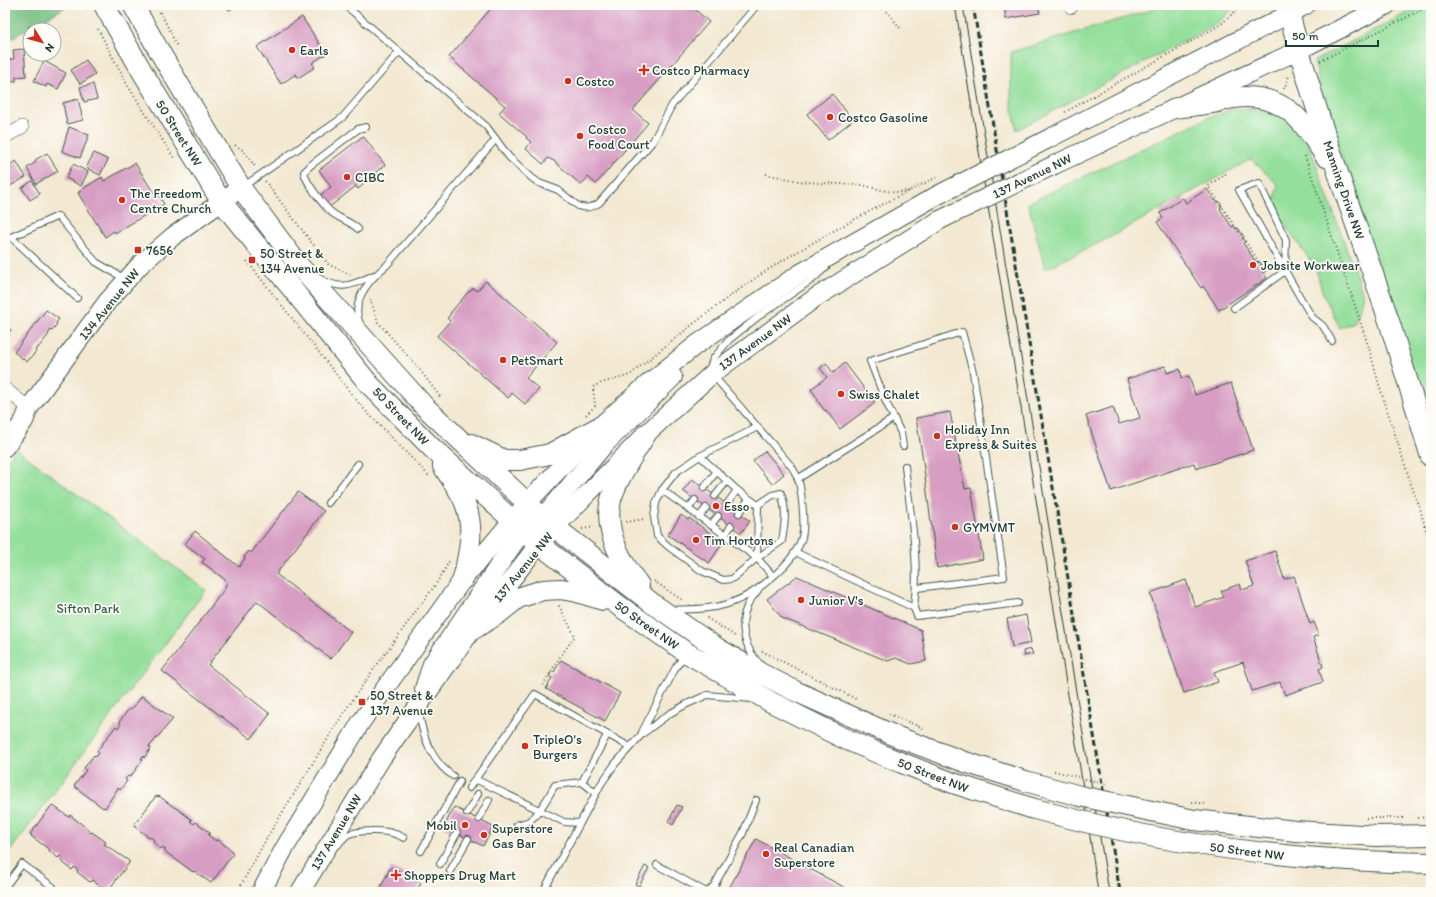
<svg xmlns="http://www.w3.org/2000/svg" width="1436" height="897" font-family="Itim,sans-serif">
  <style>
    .green { fill: #94df9b; stroke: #5a8e68 }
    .forest { fill: #77be83; stroke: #4b7e5c }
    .building { fill: #d79dc3 }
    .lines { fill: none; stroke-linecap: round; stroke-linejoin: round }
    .lane-casing { stroke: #3f574c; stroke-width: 8 }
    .street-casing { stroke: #3f574c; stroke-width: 14 }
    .secondary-casing { stroke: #3f574c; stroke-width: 20 }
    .primary-casing { stroke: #3f574c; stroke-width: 22 }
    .path { stroke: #3f574c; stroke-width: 2; stroke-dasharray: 1 3; stroke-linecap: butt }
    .lane { stroke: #fff; stroke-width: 6 }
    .street { stroke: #fff; stroke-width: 13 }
    .secondary { stroke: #fff; stroke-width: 18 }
    .primary { stroke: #fff; stroke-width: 20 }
    .tram { stroke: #1f3d34; stroke-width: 1 }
    .rail { stroke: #1f3d34; stroke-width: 3; stroke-dasharray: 6 3; stroke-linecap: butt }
    .secondary-bridge-casing { stroke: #3f574c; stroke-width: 20; stroke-linecap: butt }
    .primary-bridge-casing { stroke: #3f574c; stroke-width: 22; stroke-linecap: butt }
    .path-bridge { stroke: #3f574c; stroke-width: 2; stroke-dasharray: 1 3; stroke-linecap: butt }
    .secondary-bridge { stroke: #fff; stroke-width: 18 }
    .primary-bridge { stroke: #fff; stroke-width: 20 }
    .poi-dot { fill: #c8321e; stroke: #fdfcf7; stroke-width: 1.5 }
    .labels { text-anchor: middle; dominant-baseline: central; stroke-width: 3.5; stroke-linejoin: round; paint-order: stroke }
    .poi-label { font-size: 13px; fill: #1f3d34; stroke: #fdfcf7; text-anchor: start }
    .street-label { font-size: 13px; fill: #1f3d34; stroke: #fdfcf7 }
    .park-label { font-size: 13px; fill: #365d49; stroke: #fdfcf7 }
  </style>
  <rect width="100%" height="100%" fill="#fdfcf7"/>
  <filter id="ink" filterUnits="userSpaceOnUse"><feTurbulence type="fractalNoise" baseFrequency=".025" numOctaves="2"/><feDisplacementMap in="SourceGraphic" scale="8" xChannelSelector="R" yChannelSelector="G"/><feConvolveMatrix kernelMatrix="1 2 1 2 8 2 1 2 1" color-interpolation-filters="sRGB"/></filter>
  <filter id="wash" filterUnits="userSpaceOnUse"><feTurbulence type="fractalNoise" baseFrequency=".012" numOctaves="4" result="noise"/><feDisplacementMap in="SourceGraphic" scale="16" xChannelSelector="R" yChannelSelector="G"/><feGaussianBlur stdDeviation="0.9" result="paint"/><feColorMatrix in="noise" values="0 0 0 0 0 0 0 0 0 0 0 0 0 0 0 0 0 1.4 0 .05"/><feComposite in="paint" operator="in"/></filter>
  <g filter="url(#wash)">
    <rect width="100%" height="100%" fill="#f3e8d1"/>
    <g class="green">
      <path d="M1168,5H1236L1227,15L1212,26L1017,130L1011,101V52Z"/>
      <path d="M1423,5H1431V426L1323,100L1314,61Z"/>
      <path d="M1233,109H1253L1272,114L1281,112L1308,142L1363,294L1359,311L1354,322L1340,328L1323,294L1316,269L1273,208L1278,185L1251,159L1109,238L1045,269L1028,203L1207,118Z"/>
      <path d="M16,449L206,590L134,685L5,858V464Z"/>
    </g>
    <path class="forest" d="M5,5H69L5,42Z"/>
    <g id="blocks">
      <g class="building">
        <path d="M226,5H237L229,10Z"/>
        <path d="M494,5H690L709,22L633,110L648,123L596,184L588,177L581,185L554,161L548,158L543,164L526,149L531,142L526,138L527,137L499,113L505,106L449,57Z"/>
        <path d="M1004,5H1038L1040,13L1006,19Z"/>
        <path d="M302,17L326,54L312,63L315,67L298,78L296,74L281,84L257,47Z"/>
        <path d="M40,24L47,26L45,30H30V43L24,42L29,26L38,29Z"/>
        <path d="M24,49L26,76L16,77V81L5,82V60L14,59L13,50Z"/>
        <path d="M86,60L95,74L80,84L71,70Z"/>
        <path d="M44,61L66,73L58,89L47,84L46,87L34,81Z"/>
        <path d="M93,84L97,99L84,102L80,87Z"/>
        <path d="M832,94L853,120L828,140L807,114Z"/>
        <path d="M78,99L83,120L67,124L63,103Z"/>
        <path d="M69,127L89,135L80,158L62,151Z"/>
        <path d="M363,136L385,165L362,183L363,185L358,189L356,186L328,208L319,196L331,187L319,170Z"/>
        <path d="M47,153L58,171L36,184L27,168L36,162L35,160Z"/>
        <path d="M94,153L108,160L100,175L86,168Z"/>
        <path d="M16,161L26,177L5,189V168Z"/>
        <path d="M135,163L150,187H151L157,197L159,196L164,204L115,233L114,231L105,237L78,193L80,192L79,191L102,177L104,181Z"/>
        <path d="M73,164L88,172L81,186L66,178Z"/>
        <path d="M32,181L40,194L30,200L22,188Z"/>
        <path d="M1207,189L1215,201L1216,200L1217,202L1219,201L1222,206L1220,207L1221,208L1220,209L1232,227L1234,226L1236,229L1238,228L1244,237L1242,238L1245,242L1243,243L1256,262L1257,261L1258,263L1260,262L1264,267L1262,269L1263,271H1262L1267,278L1219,310L1203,286L1201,288L1157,222L1163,218L1160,213L1183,198L1186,203Z"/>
        <path d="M486,281L557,342L526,378L539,389L525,404L512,393L508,398L437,336L450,321L447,318L450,315L451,312L469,291L470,292L473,288L477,291Z"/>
        <path d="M46,310L59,319L56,323L57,324L52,331L51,330L48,334H49L38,348H37L35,350L36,351L31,358H30L27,362L14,352Z"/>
        <path d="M5,325L11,330L5,337Z"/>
        <path d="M826,363L833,373L845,363L875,403L840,429L826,410L825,411L817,400L818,399L811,389L827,377L820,368Z"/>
        <path d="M1165,366L1167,373L1180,369L1182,378L1189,376L1195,395L1231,383L1253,450L1196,469L1194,463L1111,491L1086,416L1113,407L1119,424L1140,418L1127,379Z"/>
        <path d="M950,412L965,489L971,488L983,559L937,568L922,454L916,418Z"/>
        <path d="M765,451L784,474L772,484L753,461Z"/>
        <path d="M692,479L750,521L741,533L683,491Z"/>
        <path d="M298,492L324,511L276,574L351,632L331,659L257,601L208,665L270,714L251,739L162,671L226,587L225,585L228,582L202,562L205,559L185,544L195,531L239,567L245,558L244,557L249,551L251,553Z"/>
        <path d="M681,515L688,520L689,518L713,535L712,537L722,544L709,563L668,535Z"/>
        <path d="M1275,551L1284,579L1294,576L1310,624L1314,622L1319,635L1313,637L1323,667L1319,669L1323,682L1285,695L1280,682L1252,691L1243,662L1214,672L1218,682L1184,693L1150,593L1186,580L1195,607L1224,597L1221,591L1240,584L1242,590L1254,586L1245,561Z"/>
        <path d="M797,576L921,630L926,661L911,664L896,658L888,661L782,618L767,599Z"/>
        <path d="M1026,615L1031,643L1012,647L1007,619Z"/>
        <path d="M1031,649L1033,654L1024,656L1023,651Z"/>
        <path d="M561,660L620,693L605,721L546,689L552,678L549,676L552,671L554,672Z"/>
        <path d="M142,696L173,719L149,747L151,748L144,758L143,756L141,759L143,760L130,777L128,776L125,779L127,781L120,790L118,788L105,808L104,807L103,808L74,786L86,770L84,768L94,755L96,757L99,753L97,751L116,726L118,728L121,724L119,722L129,709L131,710Z"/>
        <path d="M156,796L158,797L159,796L175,808V807L192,820L190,821L194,824L196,822L210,833L208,835L216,841L217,839L232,851L231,852L233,854L211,883L194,871L193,872L164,851L166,849L163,847L161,849L153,842L154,840L151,837L150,838L135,827L136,826L134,825Z"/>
        <path d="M52,805L69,817L70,815L89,830L88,831L90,833L92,832L106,842L104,844L129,861V863L107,892L92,880L90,882L77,872L78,870L74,867L72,870L61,861L63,858L60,856L58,858L49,851L50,850L31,836L32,835L30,834Z"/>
        <path d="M677,805L682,807L673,825L668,822Z"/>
        <path d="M454,807L493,827L483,846L444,827Z"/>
        <path d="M756,839L812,870L853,892H727Z"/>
        <path d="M645,866L649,868L639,886L635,884Z"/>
        <path d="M391,867L421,883L416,892H378Z"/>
      </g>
    </g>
  </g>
  <g filter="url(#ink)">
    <use href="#blocks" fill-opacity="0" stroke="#3f574c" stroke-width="1"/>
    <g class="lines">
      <g class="lane-casing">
        <g id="lane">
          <path d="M345,5L486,126L509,157L532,178L539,183L558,190L578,206C586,209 593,207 599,203L653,141L672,105L757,5"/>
          <path d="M244,186L342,118L399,52"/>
          <path d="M358,229C350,221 339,219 331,212C323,205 305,181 304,172L311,165L358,129L366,127"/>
          <path d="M320,279C343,291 352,285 374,275"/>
          <path d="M77,298L11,237L58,216L96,262L125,279"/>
          <path d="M1234,308L1285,271L1286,240L1259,183L1239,190L1300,297L1312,317L1323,326L1332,341"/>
          <path d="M360,324C350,301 370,279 387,265L496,139"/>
          <path d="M758,427L700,456L676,472L662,490L757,558L773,576"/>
          <path d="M903,446L901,433L886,402L870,361L962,332L973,372L1004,577L917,588"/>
          <path d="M700,456L737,490L758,505"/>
          <path d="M905,466C910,513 920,561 914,608"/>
          <path d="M799,478L894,418"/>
          <path d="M704,488L717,471"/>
          <path d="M662,490L656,503L654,517L657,536L669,547L702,571L723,580L732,579L757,558L782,541C785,523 787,510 781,493L773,495L758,505"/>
          <path d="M715,496L727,481"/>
          <path d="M328,503L358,464"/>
          <path d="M727,504L737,490"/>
          <path d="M688,509L695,500"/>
          <path d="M739,513L749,499"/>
          <path d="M699,517L706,508"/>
          <path d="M711,525L718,516"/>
          <path d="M725,535L731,526"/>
          <path d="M795,552L914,608L917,616L1018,603"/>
          <path d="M757,558L758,505"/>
          <path d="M758,590C755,595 749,600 747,606C738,626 746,652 762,666"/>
          <path d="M670,610C691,609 713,610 733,602C756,594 796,562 802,537C805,526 803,513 802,501C800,486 800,480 792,467L712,374L710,368L713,359L729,340L759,316L813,279L826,267"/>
          <path d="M419,711C422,736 432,762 453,776"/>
          <path d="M642,732L676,667L685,655"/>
          <path d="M475,779L564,822L579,823"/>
          <path d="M582,782L596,793"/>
          <path d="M469,788L535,694L630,747"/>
          <path d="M467,813L478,794"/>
          <path d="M479,819L489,800"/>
          <path d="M517,825C521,823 526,823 529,821C538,816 550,794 555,785L582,782L607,735"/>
          <path d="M338,845C340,842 344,838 347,835C356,830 385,830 395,834C398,834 401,837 404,838"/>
          <path d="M421,851L460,781"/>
          <path d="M440,864L457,833"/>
          <path d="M657,865L706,892"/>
          <path d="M450,871L468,839"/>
          <path d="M5,887L22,864L53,887L49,892"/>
          <path d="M543,892L601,784L615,764L642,734L669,714L687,704L707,695L752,699"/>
          <path d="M707,892L714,886L743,833L756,800"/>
        </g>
      </g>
      <g class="street-casing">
        <g id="street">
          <path d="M1071,5V7"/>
          <path d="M5,137L22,127"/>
          <path d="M5,389L29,408"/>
        </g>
      </g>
      <g class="secondary-casing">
        <g id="secondary">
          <path d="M1050,138L1306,5"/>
          <path d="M1054,165L1299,50L1387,5"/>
          <path d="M5,447L24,421L29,408L107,302L140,265L172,237L241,188"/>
          <path d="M539,532L543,518L604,445L673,377"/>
          <path d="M424,689L432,664L516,540L523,529L525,516"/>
          <path d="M261,892L284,849L361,722L463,579L527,503L599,427L650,382L696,345L799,274L936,196"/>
          <path d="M300,892L381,759L399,733L472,630L539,544L554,528L646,434L712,374L815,298L940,220"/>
        </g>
      </g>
      <g class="primary-casing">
        <g id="primary">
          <path d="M104,5L143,73L221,201L369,384L431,447L539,544L618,605L687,653L771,702L843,738L887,757L953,783L1031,808"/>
          <path d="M133,5L165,61L241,188L300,267L424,406L543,518L653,604L717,648L756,671L795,691L895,736L965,762L1025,781"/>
          <path d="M1287,5C1314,113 1354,216 1389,321C1403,366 1417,412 1431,457"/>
          <path d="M1176,108C1189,106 1201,105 1213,103C1218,102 1223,100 1228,99C1250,94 1274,98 1292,113C1306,125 1316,142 1326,157"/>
          <path d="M471,444L504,460H520L550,454L599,427"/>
          <path d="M443,466C450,478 460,490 465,503C475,529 469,553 463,579"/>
          <path d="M639,585C619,559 600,524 614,491C622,471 635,452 646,434"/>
          <path d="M472,630L498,614L518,598L543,590L560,589L574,591L603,600"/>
          <path d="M1194,820L1296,831L1377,836L1431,835"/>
          <path d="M1197,844C1275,856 1352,862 1431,863"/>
        </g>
      </g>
      <g class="path">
        <path d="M85,5L88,11"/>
        <path d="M156,5L169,29L177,47"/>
        <path d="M882,5L900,28"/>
        <path d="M1258,5L1262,11"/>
        <path d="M98,29L128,86L174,158"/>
        <path d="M1320,61L1431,5"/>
        <path d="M1284,89L1289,76"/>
        <path d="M1065,112L1220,25L1242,5"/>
        <path d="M235,145L244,151L256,168"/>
        <path d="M1305,156L1369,348L1380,388L1411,484L1420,508L1427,535L1429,553L1431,558"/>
        <path d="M766,174L798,181L818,183L862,185L886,191L897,192L910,191"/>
        <path d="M1226,174L1208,186L1267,274"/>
        <path d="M265,181L328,264L351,275"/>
        <path d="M247,261L361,406L430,477"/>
        <path d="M370,299L378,322L420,370L441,398"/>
        <path d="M586,415L595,406L593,387C604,380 619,380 631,374C672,341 713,307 757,277C799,249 844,225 889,201"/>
        <path d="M626,522L645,519"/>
        <path d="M582,529L594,527"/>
        <path d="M654,581L682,600"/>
        <path d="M707,618L735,636"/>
        <path d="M762,651L856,699"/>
        <path d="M543,685L560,657L575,636L558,604"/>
        <path d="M889,714L925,729"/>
        <path d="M1192,802L1207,804"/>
        <path d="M1366,818H1404"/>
        <path d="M1418,818L1431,817"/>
        <path d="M237,892L268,836L343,714L371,673L438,581L450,560"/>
      </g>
      <use href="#lane" class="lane"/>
      <use href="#street" class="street"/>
      <use href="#secondary" class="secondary"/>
      <use href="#primary" class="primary"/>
      <g class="tram">
        <path d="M955,5L1081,774L1098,892"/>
        <path d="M963,5L1109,892"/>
      </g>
      <path class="rail" d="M973,5L1120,892"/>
      <g class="secondary-bridge-casing">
        <g id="secondary-bridge">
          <path d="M936,196L1050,138"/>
          <path d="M940,220L1054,165"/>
        </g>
      </g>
      <g class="primary-bridge-casing">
        <g id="primary-bridge">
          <path d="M1025,781L1080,796L1194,820"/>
          <path d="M1031,808C1086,823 1141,836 1197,844"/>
        </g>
      </g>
      <g class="path-bridge">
        <path d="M889,201L937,177"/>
        <path d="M1054,771L1106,784"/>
      </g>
      <use href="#secondary-bridge" class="secondary-bridge"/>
      <use href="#primary-bridge" class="primary-bridge"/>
    </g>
  </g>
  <g class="poi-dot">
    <circle cx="292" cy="50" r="4"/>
    <path d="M642 64h4v4h4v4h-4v4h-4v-4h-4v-4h4z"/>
    <circle cx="568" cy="81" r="4"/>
    <circle cx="830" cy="117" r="4"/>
    <circle cx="580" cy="136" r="4"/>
    <circle cx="347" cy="177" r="4"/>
    <circle cx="122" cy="200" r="4"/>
    <rect x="134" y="246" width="8" height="8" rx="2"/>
    <rect x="248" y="256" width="8" height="8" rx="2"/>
    <circle cx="1253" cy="265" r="4"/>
    <circle cx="503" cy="360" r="4"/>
    <circle cx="841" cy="394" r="4"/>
    <circle cx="937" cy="436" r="4"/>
    <circle cx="716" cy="506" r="4"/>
    <circle cx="955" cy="527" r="4"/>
    <circle cx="696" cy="540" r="4"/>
    <circle cx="801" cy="600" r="4"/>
    <rect x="358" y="698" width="8" height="8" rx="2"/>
    <circle cx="525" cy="746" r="4"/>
    <circle cx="465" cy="825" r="4"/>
    <circle cx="484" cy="835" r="4"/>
    <circle cx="766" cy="854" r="4"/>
    <path d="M394 869h4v4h4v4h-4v4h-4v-4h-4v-4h4z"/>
  </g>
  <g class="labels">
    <g class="poi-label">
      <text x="300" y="50">Earls</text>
      <text x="652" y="70">Costco Pharmacy</text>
      <text x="576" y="81">Costco</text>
      <text x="838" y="117">Costco Gasoline</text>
      <text x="588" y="129">Costco<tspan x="588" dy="15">Food Court</tspan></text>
      <text x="355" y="177">CIBC</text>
      <text x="130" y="193">The Freedom<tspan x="130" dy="15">Centre Church</tspan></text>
      <text x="146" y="250">7656</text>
      <text x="260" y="253">50 Street &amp;<tspan x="260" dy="15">134 Avenue</tspan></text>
      <text x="1261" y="265">Jobsite Workwear</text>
      <text x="511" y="360">PetSmart</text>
      <text x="849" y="394">Swiss Chalet</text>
      <text x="945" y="429">Holiday Inn<tspan x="945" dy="15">Express &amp; Suites</tspan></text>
      <text x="724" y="506">Esso</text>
      <text x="963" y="527">GYMVMT</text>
      <text x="704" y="540">Tim Hortons</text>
      <text x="809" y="600">Junior V's</text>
      <text x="370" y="695">50 Street &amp;<tspan x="370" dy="15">137 Avenue</tspan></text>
      <text x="533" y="739">TripleO's<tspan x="533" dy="15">Burgers</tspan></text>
      <text x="457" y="825" text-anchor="end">Mobil</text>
      <text x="492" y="828">Superstore<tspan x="492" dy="15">Gas Bar</tspan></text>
      <text x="774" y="847">Real Canadian<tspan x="774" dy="15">Superstore</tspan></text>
      <text x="404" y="875">Shoppers Drug Mart</text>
    </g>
    <g class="street-label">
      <text transform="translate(179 133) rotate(58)">50 Street NW</text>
      <text transform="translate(1032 176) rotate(-26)">137 Avenue NW</text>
      <text transform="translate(1344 190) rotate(71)">Manning Drive NW</text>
      <text transform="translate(109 304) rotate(-51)">134 Avenue NW</text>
      <text transform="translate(755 342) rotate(-36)">137 Avenue NW</text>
      <text transform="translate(401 416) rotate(46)">50 Street NW</text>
      <text transform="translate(523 567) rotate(-51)">137 Avenue NW</text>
      <text transform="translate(647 625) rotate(35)">50 Street NW</text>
      <text transform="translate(933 775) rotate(21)">50 Street NW</text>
      <text transform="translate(336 832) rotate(-59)">137 Avenue NW</text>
      <text transform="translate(1247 851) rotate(7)">50 Street NW</text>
    </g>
    <g class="park-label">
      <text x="88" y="608">Sifton Park</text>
    </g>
  </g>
  <rect width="1436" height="897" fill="none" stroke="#fdfcf7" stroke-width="20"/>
  <g transform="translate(42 42) rotate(127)"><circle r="19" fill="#fdfcf7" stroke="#a4b0a9"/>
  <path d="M0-3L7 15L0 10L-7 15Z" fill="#c8321e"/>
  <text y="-6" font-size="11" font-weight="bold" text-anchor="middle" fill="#1f3d34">N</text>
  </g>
  <path d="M1286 40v6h92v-6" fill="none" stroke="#1f3d34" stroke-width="2"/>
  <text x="1292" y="40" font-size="12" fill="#1f3d34" stroke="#fdfcf7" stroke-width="3" paint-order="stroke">50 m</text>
</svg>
